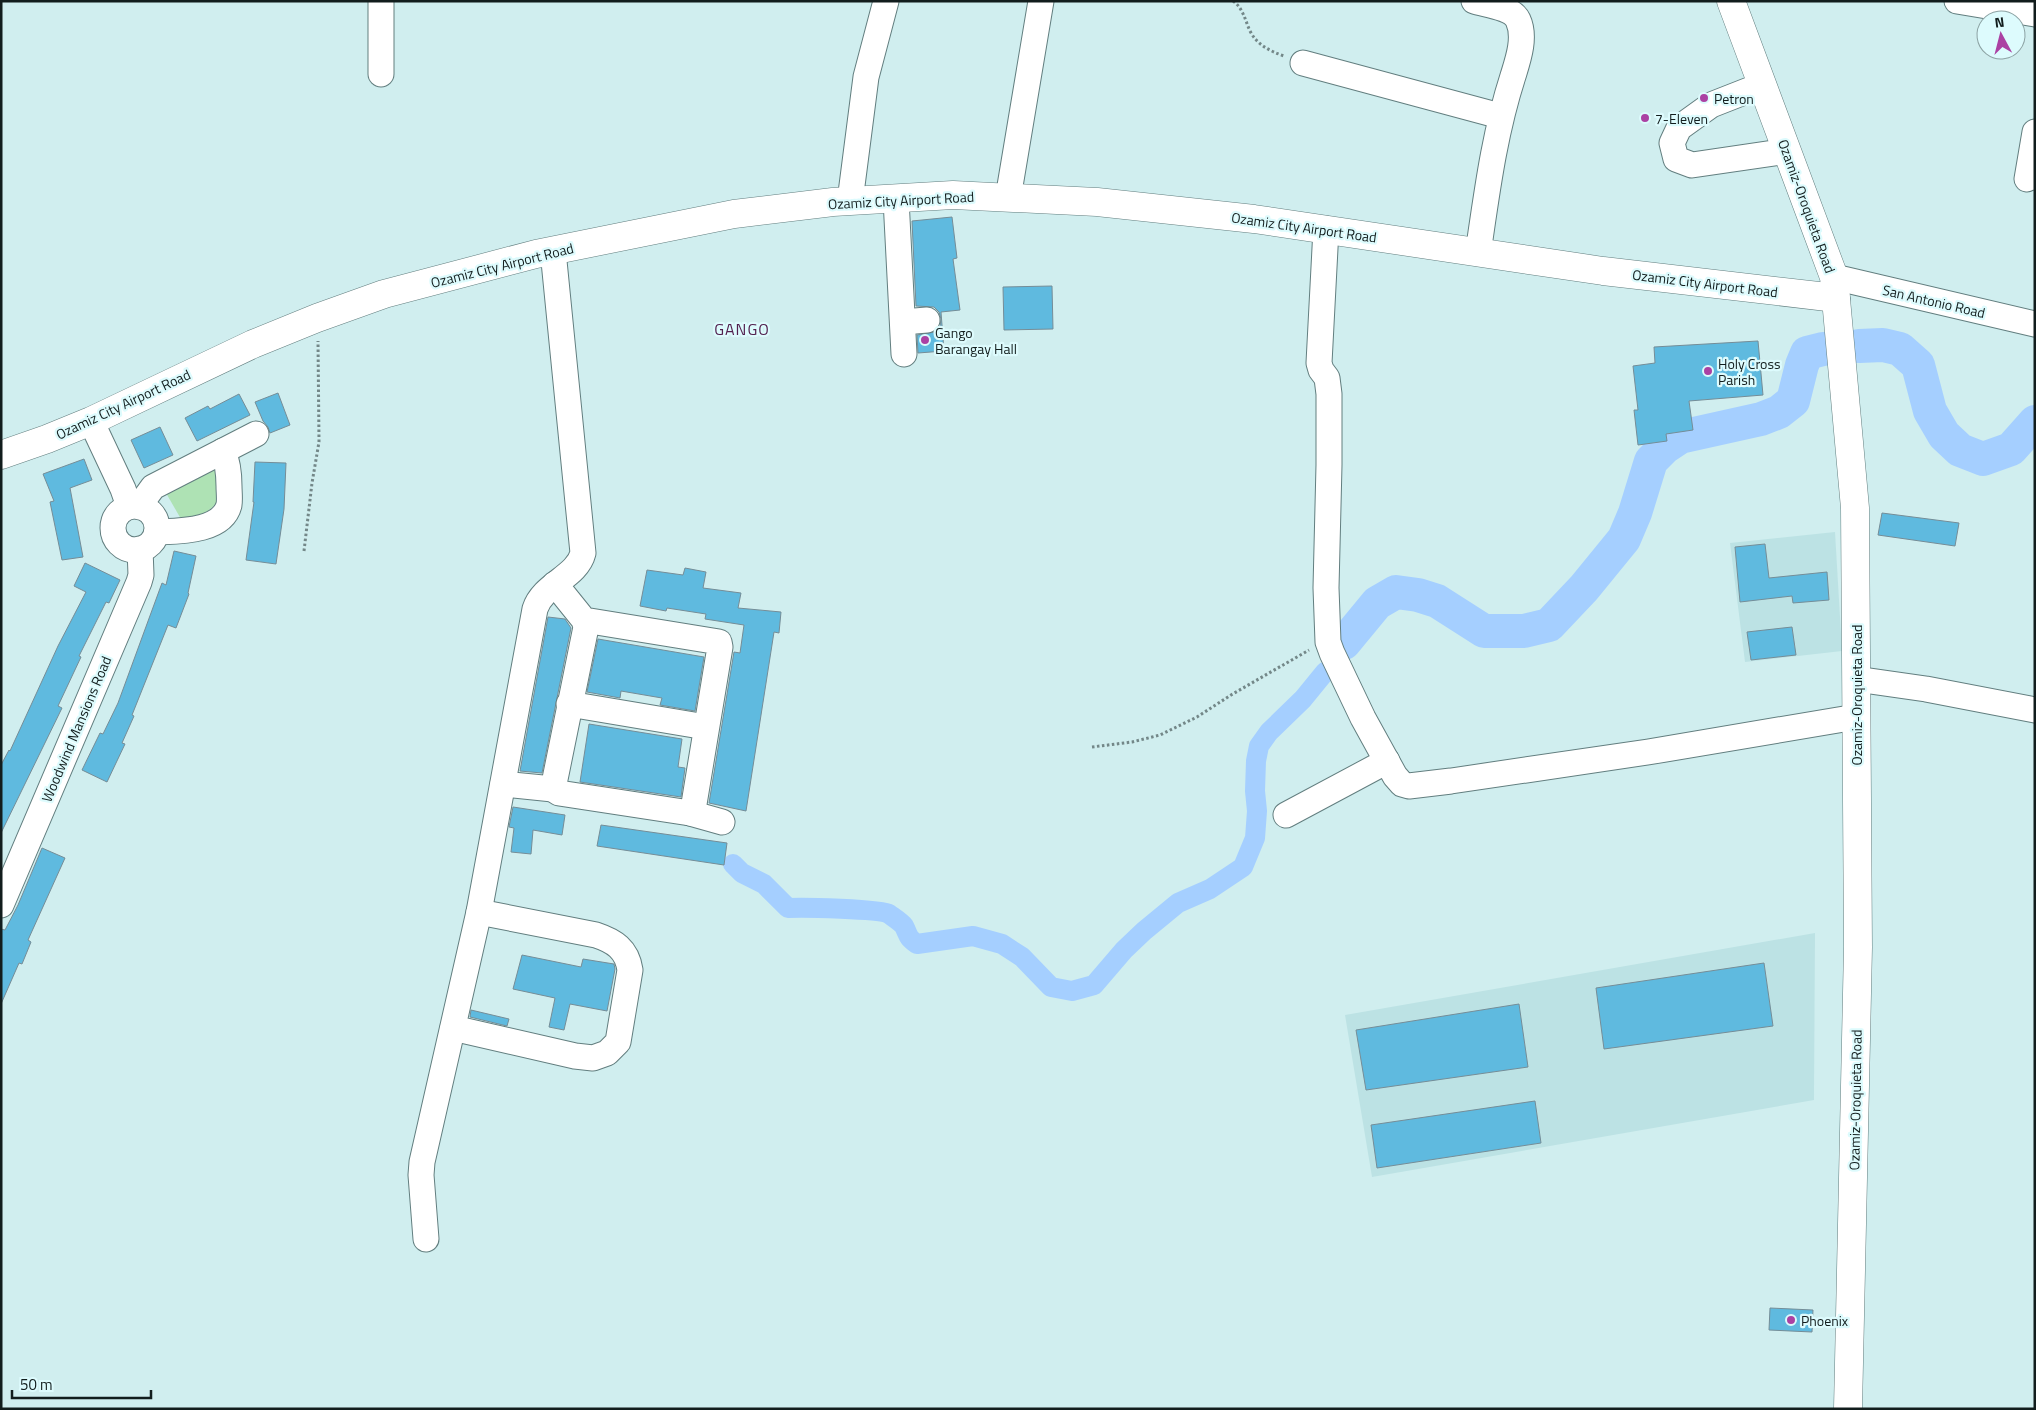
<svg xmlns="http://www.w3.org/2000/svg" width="2036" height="1410" font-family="'Titillium Web',sans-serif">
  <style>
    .built { fill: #bce2e4 }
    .green { fill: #aee2b4 }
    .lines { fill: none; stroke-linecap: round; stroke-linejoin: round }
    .canal { stroke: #a5cfff; stroke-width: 20 }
    .river { stroke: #a5cfff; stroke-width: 34 }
    .building { fill: #5fbadf; stroke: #758d97 }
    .minor-casing { stroke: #627e7f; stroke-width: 27 }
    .major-casing { stroke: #627e7f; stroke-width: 29 }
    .path { stroke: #738788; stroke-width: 3; stroke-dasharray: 2.5 2.5; stroke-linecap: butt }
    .minor { stroke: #fff; stroke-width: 25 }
    .major { stroke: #fff; stroke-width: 28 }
    .poi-dot { fill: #ab41a3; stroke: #ddfbfd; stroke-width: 2 }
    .labels { text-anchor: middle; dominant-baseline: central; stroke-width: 4.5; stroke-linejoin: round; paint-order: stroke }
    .poi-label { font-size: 14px; fill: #121d1d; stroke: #ddfbfd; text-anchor: start }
    .street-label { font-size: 14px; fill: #121d1d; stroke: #ddfbfd }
    .quarter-label { font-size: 16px; letter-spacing: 1px; fill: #511e4d; stroke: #ddfbfd }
  </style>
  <rect width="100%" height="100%" fill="#d0eeef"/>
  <g class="built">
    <path d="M1835,532L1842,651L1745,662L1730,543Z"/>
    <path d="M1815,933L1814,1100L1372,1177L1345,1015Z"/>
  </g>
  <path class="green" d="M217,468L219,500C209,513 197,519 181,519L166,493Z"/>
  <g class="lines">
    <path class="canal" d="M733,864L742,873L764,884L788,908C802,907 881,909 889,914C893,917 901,922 904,926C909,936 907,937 917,944L973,936L1002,944L1022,957L1051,987L1072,991L1094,985L1124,950L1144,931L1178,903L1210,889L1243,867L1255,838L1257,811L1255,791L1256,761L1259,746L1269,732L1303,699L1325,672"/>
    <g class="river">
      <path d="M1859,346L1883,345L1900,349L1918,365L1930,411L1944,435L1960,450L1983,459L2011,449L2035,422"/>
      <path d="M1344,643L1377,603L1396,592L1418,595L1437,601L1484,631H1524L1549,625L1584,588L1624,539L1635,513L1651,461L1665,447L1680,437L1761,419L1779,412L1793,401L1802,365L1807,353L1823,349"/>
    </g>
  </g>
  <g class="building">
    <path d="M952,217L957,258L953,259L960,310L941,312L944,351L918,353L917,335L935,332L940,327L941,319L939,312L934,307L916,306L912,221Z"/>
    <path d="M1052,286L1053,329L1004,330L1003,287Z"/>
    <path d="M1758,341L1763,395L1689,401L1693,430L1666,434L1667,441L1638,445L1634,410H1638L1633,366L1655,363L1654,347Z"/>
    <path d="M278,393L290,425L270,433L268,427L263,421L255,402Z"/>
    <path d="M239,394L250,415L197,441L185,418L208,406L210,409Z"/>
    <path d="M160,427L173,455L144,468L131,440Z"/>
    <path d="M84,459L92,480L70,488L83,557L62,560L50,502L54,501L43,474Z"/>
    <path d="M255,462L286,463L284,509L276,564L246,560L254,502H253Z"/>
    <path d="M1882,513L1959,523L1955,546L1878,535Z"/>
    <path d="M1765,544L1769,578L1827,572L1829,600L1793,603L1792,596L1740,602L1735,547Z"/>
    <path d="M174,551L196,556L188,593L189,594L176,628L168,625L132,715L134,716L122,743L125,744L107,782L82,770L100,733L103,734L118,703L162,583L166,585Z"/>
    <path d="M85,563L120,580L109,603L106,602L79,656L81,657L58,706L62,708L1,833V765L9,750L10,751L58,646L86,592L74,586Z"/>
    <path d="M685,568L706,572L703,588L741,593L738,608L781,612L779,633L774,632L746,811L709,803L734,652L740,653L744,625L705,619L706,614L667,608L666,611L640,606L647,570L683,575Z"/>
    <path d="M548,617L565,619L571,628L542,773L520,771Z"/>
    <path d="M1792,627L1796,655L1751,660L1747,632Z"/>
    <path d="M598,639L704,657L695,711L660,705L662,698L621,691L620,698L587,692Z"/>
    <path d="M589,724L682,739L678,767L685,768L681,797L580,782Z"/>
    <path d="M513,807L565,815L562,835L533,830L531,854L511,852L514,828L509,827Z"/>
    <path d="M601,825L727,843L724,865L597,846Z"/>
    <path d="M42,848L65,858L28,940L31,942L22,964L19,963L1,1004V929L5,930L18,905Z"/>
    <path d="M522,955L581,967L583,959L614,964L615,969L607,1011L570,1004L564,1030L549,1027L555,998L513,989Z"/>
    <path d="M1764,963L1773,1026L1604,1049L1596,988Z"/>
    <path d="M1519,1004L1528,1067L1366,1090L1356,1030Z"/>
    <path d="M471,1010L509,1019L507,1026L470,1017Z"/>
    <path d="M1535,1101L1541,1143L1377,1168L1371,1125Z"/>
    <path d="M1770,1308L1813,1310L1812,1332L1769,1330Z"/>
  </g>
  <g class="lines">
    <g class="minor-casing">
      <g id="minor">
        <path d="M1474,1C1486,5 1512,7 1518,20C1526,37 1518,60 1513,76C1494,135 1487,192 1478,253"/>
        <path d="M1957,1L2035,14"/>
        <path d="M1303,63L1500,116"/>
        <path d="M381,74V1"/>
        <path d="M1762,85L1711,105L1679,128L1672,143L1676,159L1692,165L1787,151"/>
        <path d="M2027,179L2035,132"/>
        <path d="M1008,198L1041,1"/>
        <path d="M896,199L904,354"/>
        <path d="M850,201L866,77L886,1"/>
        <path d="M1326,229L1319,363L1321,370L1327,378L1329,394V465L1326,588L1328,642L1332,653L1363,718L1395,776L1402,784L1409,786L1451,781L1648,752L1856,717"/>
        <path d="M1834,277L2035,324"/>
        <path d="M903,322L927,320"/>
        <path d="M91,421L123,489L129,506"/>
        <circle cx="135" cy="528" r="22"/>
        <path d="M140,507L145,498L153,487L256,434"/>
        <path d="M157,532C178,531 222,532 229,505C230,499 229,492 229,486C229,473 228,463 223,451"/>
        <path d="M555,584L584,620L586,627L553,789L559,793L690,813L693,810L720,647L719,642L584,620"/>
        <path d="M1856,679L1926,689L2035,710"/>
        <path d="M569,704L706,727"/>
        <path d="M503,784L553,789"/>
        <path d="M690,813L722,822"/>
        <path d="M1286,815L1387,761"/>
        <path d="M1,905L139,582L141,575L140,549"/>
        <path d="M453,1028L575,1056L593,1058L607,1053L618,1042L630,970C627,949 614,941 596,935L479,912"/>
        <path d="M426,1239L421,1175L422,1162L479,912L535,609C543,584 577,577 583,553L553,251"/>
      </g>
    </g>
    <g class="major-casing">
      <g id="major">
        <path d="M1731,1L1834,277L1855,508L1858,947L1848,1409"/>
        <path d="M1,455L47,439L91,421L253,344L317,318L384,294L536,254L734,214L833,202L953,195L1097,202L1254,219L1603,271L1836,298"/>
      </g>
    </g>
    <g class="path">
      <path d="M1233,1C1243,8 1245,20 1250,31C1257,45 1270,51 1284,56"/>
      <path d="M304,551L312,483L319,442L318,341"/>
      <path d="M1092,747L1132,742L1160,735L1197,717L1231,695L1309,650"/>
    </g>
    <use href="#minor" class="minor"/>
    <use href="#major" class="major"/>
  </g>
  <g class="poi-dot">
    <circle cx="1704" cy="98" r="5"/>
    <circle cx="1645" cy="118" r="5"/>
    <circle cx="925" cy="340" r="5"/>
    <circle cx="1708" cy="371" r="5"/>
    <circle cx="1791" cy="1320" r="5"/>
  </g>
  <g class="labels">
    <g class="poi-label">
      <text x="1714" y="98">Petron</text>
      <text x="1655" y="118">7-Eleven</text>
      <text x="935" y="332">Gango<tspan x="935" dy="16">Barangay Hall</tspan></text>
      <text x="1718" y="363">Holy Cross<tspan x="1718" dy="16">Parish</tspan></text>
      <text x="1801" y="1320">Phoenix</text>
    </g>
    <g class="street-label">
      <text transform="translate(901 200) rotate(-3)">Ozamiz City Airport Road</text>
      <text transform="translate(1807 206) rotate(70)">Ozamiz-Oroquieta Road</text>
      <text transform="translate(1304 227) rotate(8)">Ozamiz City Airport Road</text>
      <text transform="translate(502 265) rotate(-14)">Ozamiz City Airport Road</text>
      <text transform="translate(1705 283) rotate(7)">Ozamiz City Airport Road</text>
      <text transform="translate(1934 301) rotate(13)">San Antonio Road</text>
      <text transform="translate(123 404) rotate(-25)">Ozamiz City Airport Road</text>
      <text transform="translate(1856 695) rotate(-90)">Ozamiz-Oroquieta Road</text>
      <text transform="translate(76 729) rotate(-67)">Woodwind Mansions Road</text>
      <text transform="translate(1855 1100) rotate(-89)">Ozamiz-Oroquieta Road</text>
    </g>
    <g class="quarter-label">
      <text x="742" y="329">GANGO</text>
    </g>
  </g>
  <rect width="2036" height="1410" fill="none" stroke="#121d1d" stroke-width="5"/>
  <g transform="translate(2001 35) rotate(353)"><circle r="24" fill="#ddfbfd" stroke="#8ca2a3"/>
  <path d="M0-4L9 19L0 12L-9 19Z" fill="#ab41a3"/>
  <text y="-8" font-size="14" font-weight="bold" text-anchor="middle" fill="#121d1d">N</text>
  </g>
  <path d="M12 1390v8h139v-8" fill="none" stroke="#121d1d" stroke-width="2.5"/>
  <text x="20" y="1390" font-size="15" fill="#121d1d" stroke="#ddfbfd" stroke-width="4" paint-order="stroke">50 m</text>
</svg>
